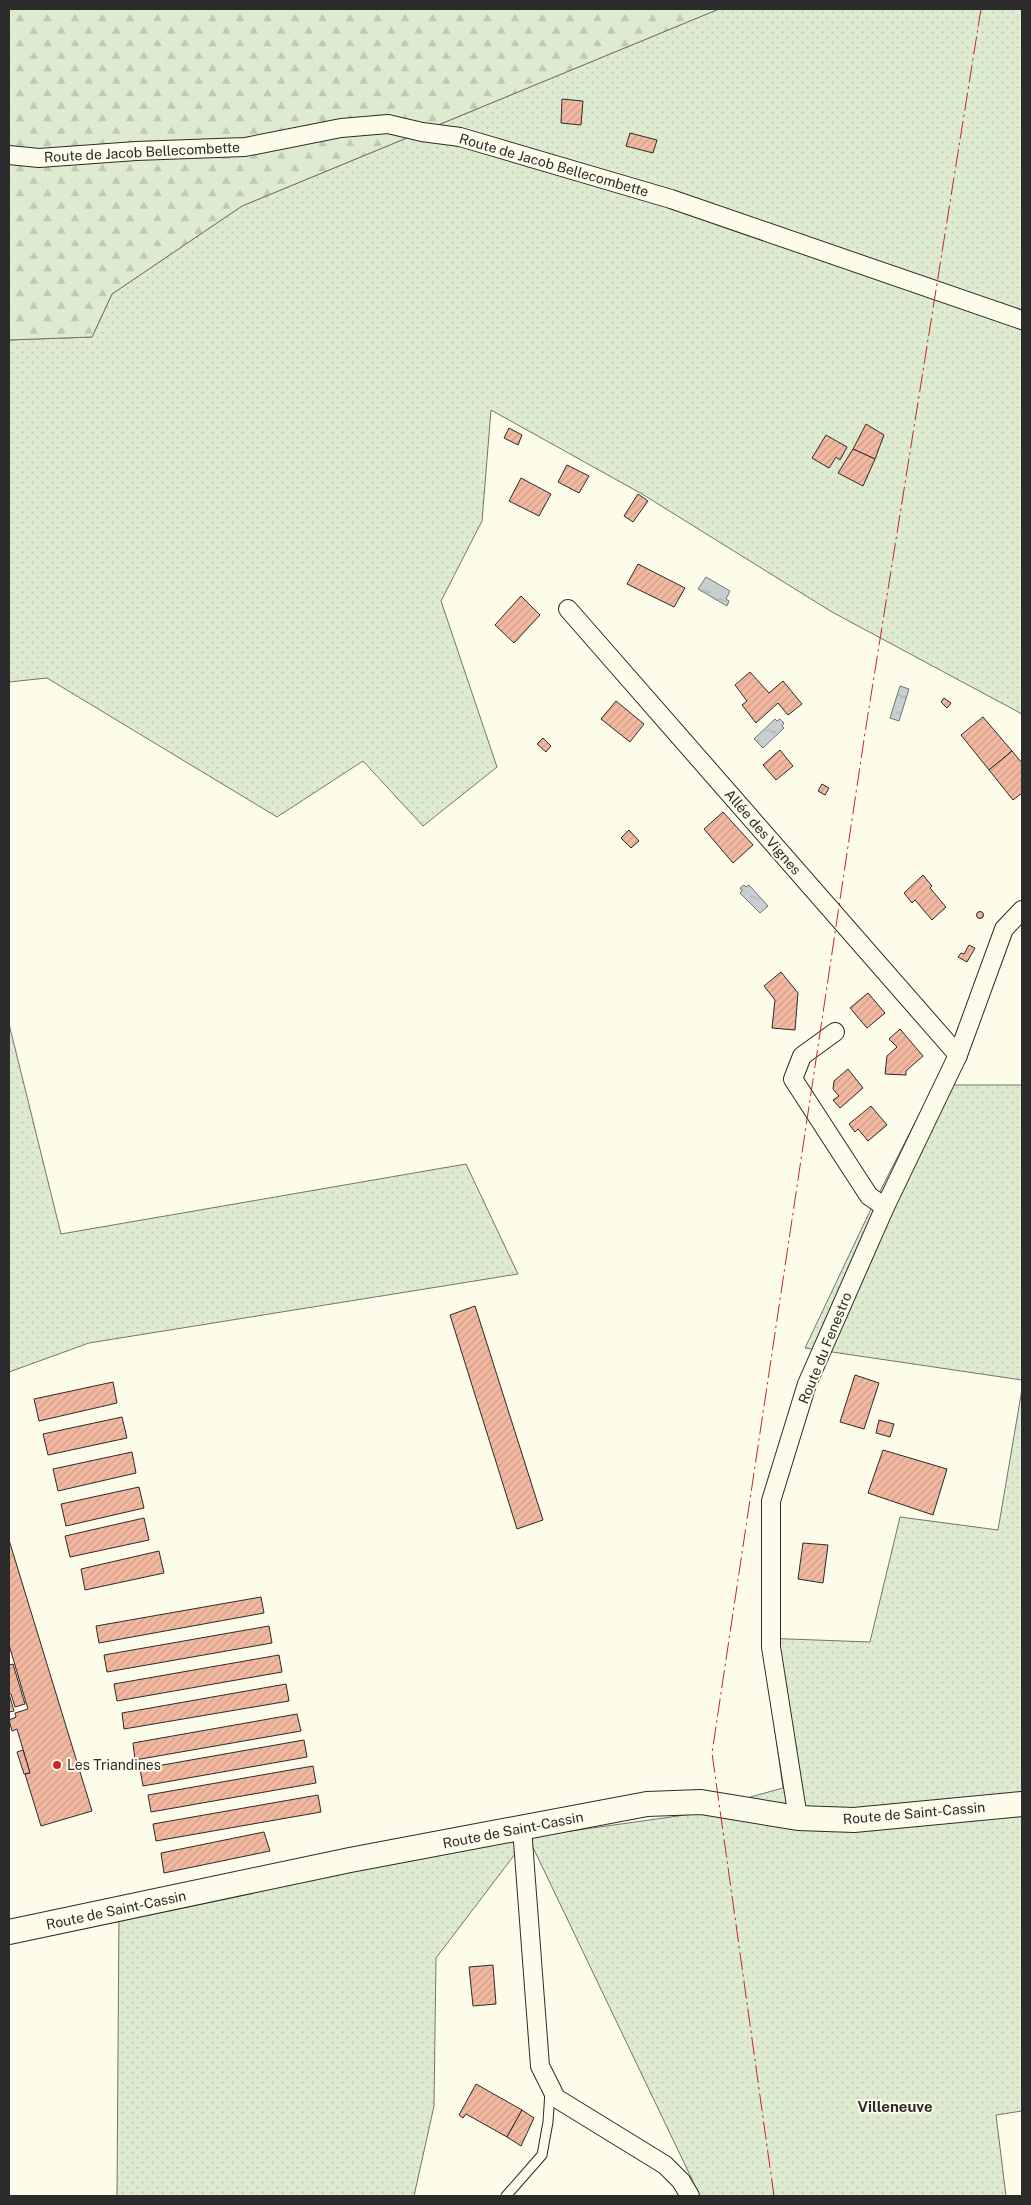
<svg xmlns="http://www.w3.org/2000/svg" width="1031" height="2205" font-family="'Public Sans',sans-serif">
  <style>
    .grass { fill: url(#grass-dots); stroke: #74746e }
    .forest { fill: url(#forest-firs); stroke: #74746e }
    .water { fill: url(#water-ripples); stroke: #74746e }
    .building { fill: url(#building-hatch); stroke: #2b2b2b }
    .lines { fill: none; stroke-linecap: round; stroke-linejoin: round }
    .lane-casing { stroke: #2b2b2b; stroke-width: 11 }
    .street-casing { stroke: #2b2b2b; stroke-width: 20 }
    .secondary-casing { stroke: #2b2b2b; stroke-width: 26 }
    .lane { stroke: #fdfbea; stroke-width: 9 }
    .street { stroke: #fdfbea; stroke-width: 18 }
    .secondary { stroke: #fdfbea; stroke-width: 24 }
    .power { stroke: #c62828; stroke-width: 1; stroke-dasharray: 18 4 2.5 4; stroke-linecap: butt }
    .poi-dot { fill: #c62828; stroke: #fdfbea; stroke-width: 2 }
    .labels { text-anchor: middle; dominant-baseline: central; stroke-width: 4; stroke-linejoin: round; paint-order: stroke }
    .street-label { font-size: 14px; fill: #2b2b2b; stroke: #fdfbea }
    .poi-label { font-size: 14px; fill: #2b2b2b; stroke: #fdfbea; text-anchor: start }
    .neighbourhood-label { font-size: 15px; font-weight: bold; fill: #2b2b2b; stroke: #fdfbea }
  </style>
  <defs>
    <pattern id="grass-dots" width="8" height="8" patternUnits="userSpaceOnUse" patternTransform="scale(1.25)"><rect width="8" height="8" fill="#deebd1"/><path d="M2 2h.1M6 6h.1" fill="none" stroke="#bfcab4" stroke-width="1.8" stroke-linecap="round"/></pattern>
    <pattern id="forest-firs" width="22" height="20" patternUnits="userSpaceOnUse" patternTransform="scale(1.25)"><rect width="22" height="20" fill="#deebd1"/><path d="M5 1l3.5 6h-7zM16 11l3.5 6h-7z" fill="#bfcab4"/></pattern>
    <pattern id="water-ripples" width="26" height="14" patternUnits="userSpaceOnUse" patternTransform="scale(1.25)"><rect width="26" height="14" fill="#c7d0d0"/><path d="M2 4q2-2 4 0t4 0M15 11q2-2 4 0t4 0" fill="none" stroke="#abb3b3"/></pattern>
    <pattern id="building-hatch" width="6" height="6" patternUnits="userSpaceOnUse" patternTransform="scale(1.25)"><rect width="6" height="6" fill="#f2b8a0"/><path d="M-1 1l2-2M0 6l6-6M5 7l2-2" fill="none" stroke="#d09e8a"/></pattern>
  </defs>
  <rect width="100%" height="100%" fill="#fdfbea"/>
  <g class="grass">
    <path d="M719,9H1022V714L832,612L642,494L491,410L482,521L441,601L497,767L423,826L363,761L277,817L47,678L9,682V340L92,337L112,294L242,206Z"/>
    <path d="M9,1024L61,1234L466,1164L518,1274L89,1343L9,1372Z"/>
    <path d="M934,1085H1022V1380L805,1348L870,1211Z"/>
    <path d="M1022,1389V2111L996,2115L1006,2196H700L528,1837L436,1958L434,2106L414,2196H117L119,1910L528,1837L685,1815L783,1788L762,1638L870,1642L900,1517L998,1530Z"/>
  </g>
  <path class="forest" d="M9,9H719L242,206L112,294L92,337L9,340Z"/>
  <g class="water">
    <path d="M706,577L730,591L726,599L729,601L727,606L698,589Z"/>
    <path d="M900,686L909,689L899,721L890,718Z"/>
    <path d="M775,719L777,721L780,719L784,723L782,726L784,728L763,748L754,739Z"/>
    <path d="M744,885L746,887L749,885L768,906L760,913L740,893L742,891L740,888Z"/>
  </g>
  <g class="building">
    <path d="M562,99L583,101L581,125L561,123Z"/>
    <path d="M630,133L657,140L653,153L626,146Z"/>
    <path d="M866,424L884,435L875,459L853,449Z"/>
    <path d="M509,428L522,435L518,445L504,438Z"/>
    <path d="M826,435L847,447L840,460L836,457L829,468L812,458Z"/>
    <path d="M853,449L875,459L863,486L838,473Z"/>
    <path d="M567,465L589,476L579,493L558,482Z"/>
    <path d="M521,478L551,494L539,516L509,501Z"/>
    <path d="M638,494L648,501L633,522L624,516Z"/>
    <path d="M638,564L685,588L674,607L627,584Z"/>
    <path d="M521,596L540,615L514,643L495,625Z"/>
    <path d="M750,672L769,693L783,681L802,704L788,715L778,703L756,723L742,705L747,701L735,685Z"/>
    <path d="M944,698L951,703L947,708L941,702Z"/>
    <path d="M616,701L644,724L630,742L601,719Z"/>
    <path d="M983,717L1012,751L989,770L961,735Z"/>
    <path d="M543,738L551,746L546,752L537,744Z"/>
    <path d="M780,750L793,766L776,780L763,765Z"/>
    <path d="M1012,751L1022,763V793L1013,800L989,770Z"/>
    <path d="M822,784L829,788L825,795L818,791Z"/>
    <path d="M723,812L753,845L733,863L704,829Z"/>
    <path d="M629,830L639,841L631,848L621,838Z"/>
    <path d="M923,875L932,886L930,888L946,907L932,920L915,900L912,903L904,893Z"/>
    <circle cx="980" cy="915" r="3.5"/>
    <path d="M969,945L975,948L967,962L958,957L961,953L964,954Z"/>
    <path d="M781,972L798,993L795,1030L772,1028L775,1000L764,986Z"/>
    <path d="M868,993L885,1013L867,1028L850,1008Z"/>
    <path d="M900,1029L923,1056L906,1071V1075L885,1074L887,1056L897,1047L889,1039Z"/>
    <path d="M848,1069L863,1088L840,1108L833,1100L839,1096L833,1089L834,1081Z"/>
    <path d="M871,1106L887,1125L868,1141L858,1129L855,1132L849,1124Z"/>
    <path d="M475,1306L543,1520L517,1529L450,1315Z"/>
    <path d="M855,1375L879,1383L864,1429L840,1422Z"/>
    <path d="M113,1382L117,1403L39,1421L34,1399Z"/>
    <path d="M122,1417L127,1438L48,1455L43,1434Z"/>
    <path d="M879,1420L894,1424L890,1437L876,1433Z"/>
    <path d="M883,1450L947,1469L933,1515L868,1493Z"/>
    <path d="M132,1452L136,1473L58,1491L53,1469Z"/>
    <path d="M139,1487L144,1508L66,1526L61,1504Z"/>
    <path d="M144,1518L149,1540L70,1557L65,1536Z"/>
    <path d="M9,1540L92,1811L41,1826L25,1774L30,1773L17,1729L12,1731L9,1720L16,1717L15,1713L28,1709L9,1645Z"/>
    <path d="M803,1543L828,1545L823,1583L798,1579Z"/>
    <path d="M159,1551L164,1573L85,1590L81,1569Z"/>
    <path d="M261,1597L264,1613L99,1643L96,1626Z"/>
    <path d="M269,1626L272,1643L107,1672L104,1655Z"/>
    <path d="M279,1655L282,1672L117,1701L114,1684Z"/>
    <path d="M13,1664L25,1704L15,1707L11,1694H9L14,1711L9,1712V1665Z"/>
    <path d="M286,1684L289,1701L124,1729L122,1713Z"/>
    <path d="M297,1714L301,1731L135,1760L133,1743Z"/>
    <path d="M304,1740L307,1757L143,1786L140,1769Z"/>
    <path d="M23,1750L30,1773L24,1774L17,1752Z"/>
    <path d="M313,1766L316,1783L151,1812L148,1795Z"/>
    <path d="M318,1795L321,1812L156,1841L153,1824Z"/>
    <path d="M264,1832L270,1851L164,1873L161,1853Z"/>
    <path d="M493,1965L496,2004L473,2006L469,1967Z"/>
    <path d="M476,2084L522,2110L507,2137L466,2114L463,2118L459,2115Z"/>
    <path d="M522,2110L534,2118L521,2146L507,2137Z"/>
  </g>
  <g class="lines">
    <g class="lane-casing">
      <path id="lane" d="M506,2196L542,2155L548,2122L550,2091"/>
    </g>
    <g class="street-casing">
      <g id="street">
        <path d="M9,155L39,158L136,151L245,147L341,128L388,124L422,132L460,137L671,199L1022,320"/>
        <path d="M568,609L958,1055"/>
        <path d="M835,1032L802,1056L793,1079L869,1196L885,1207"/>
        <path d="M798,1818L771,1647V1501L807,1384L885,1207L958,1055L1004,929L1022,910"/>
        <path d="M522,1828L540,2066L556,2098L665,2165L681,2181L690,2196"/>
      </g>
    </g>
    <g class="secondary-casing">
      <path id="secondary" d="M9,1932L350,1860L647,1804L701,1802L798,1818L854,1820L1022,1804"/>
    </g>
    <use href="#lane" class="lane"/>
    <use href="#street" class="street"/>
    <use href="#secondary" class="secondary"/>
    <path class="power" d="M774,2196L712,1753L865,733L981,9"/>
  </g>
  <circle class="poi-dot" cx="57" cy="1765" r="5"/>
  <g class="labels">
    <g class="street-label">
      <text transform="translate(142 152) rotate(-3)">Route de Jacob Bellecombette</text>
      <text transform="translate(554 165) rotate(16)">Route de Jacob Bellecombette</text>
      <text transform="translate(763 832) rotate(49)">Allée des Vignes</text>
      <text transform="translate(825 1348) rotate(-68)">Route du Fenestro</text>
      <text transform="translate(914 1813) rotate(-5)">Route de Saint-Cassin</text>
      <text transform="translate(513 1830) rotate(-11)">Route de Saint-Cassin</text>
      <text transform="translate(116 1910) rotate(-12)">Route de Saint-Cassin</text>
    </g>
    <g class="poi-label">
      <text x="67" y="1765">Les Triandines</text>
    </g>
    <g class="neighbourhood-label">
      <text x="895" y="2106">Villeneuve</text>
    </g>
  </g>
  <rect width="1031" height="2205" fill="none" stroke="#2b2b2b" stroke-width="20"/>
</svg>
